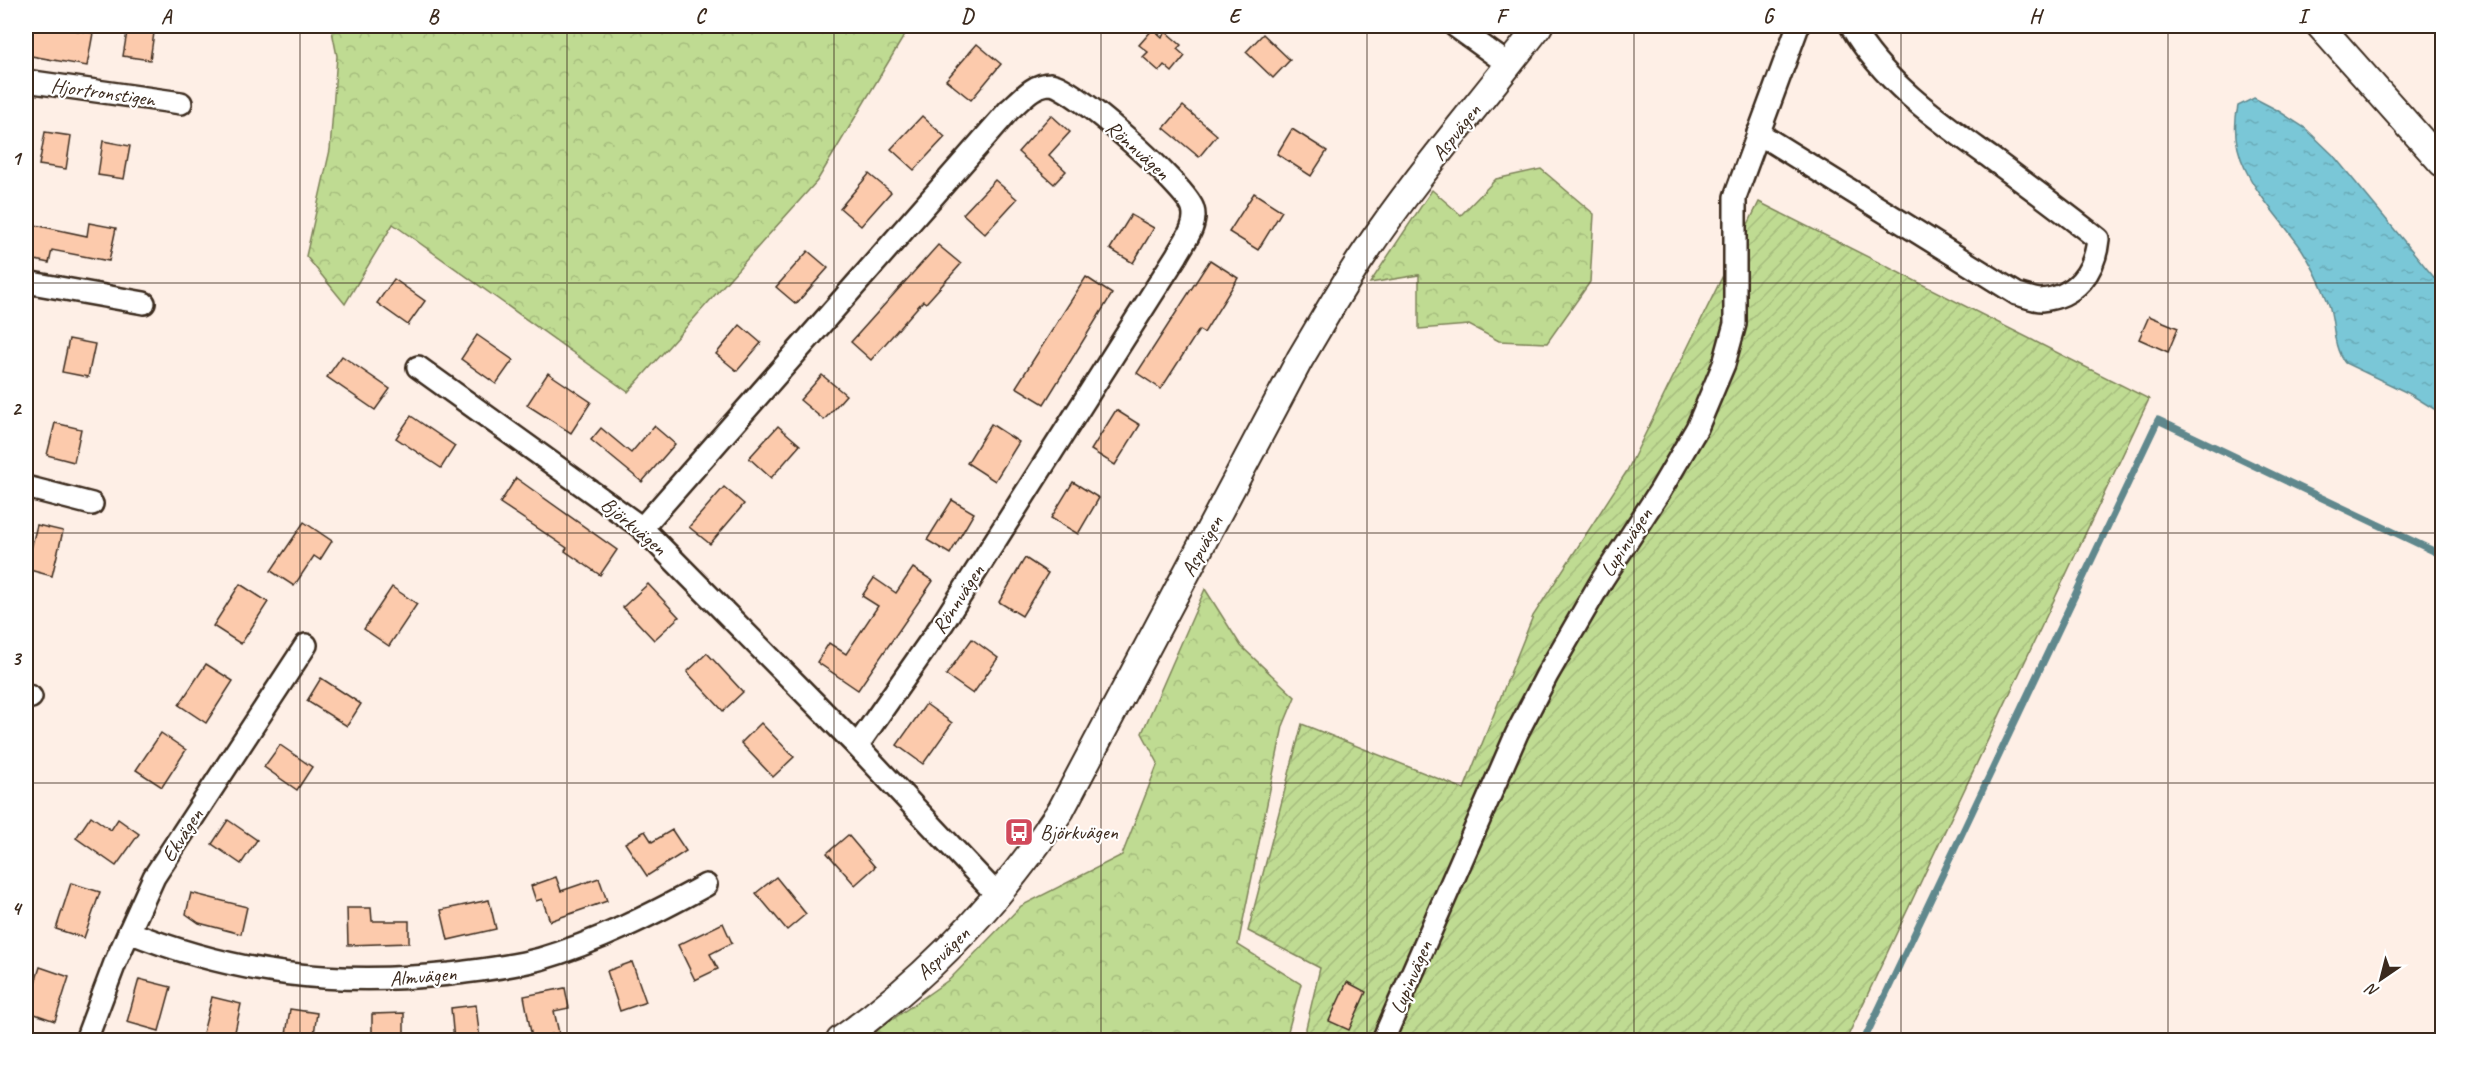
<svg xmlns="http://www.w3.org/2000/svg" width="2468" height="1066" font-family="Caveat,sans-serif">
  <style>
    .forest { fill: url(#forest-crowns); stroke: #7d8258; stroke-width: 1.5 }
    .garden { fill: url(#garden-furrows); stroke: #7d8258; stroke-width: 1.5 }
    .water { fill: url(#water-ripples); stroke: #61888d; stroke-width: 1.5 }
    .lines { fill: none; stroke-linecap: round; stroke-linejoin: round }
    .stream { stroke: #61888d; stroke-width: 7 }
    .building { fill: #fccaac; stroke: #3b2a1e; stroke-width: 1.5 }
    .minor-casing { stroke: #3b2a1e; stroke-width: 26 }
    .tertiary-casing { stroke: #3b2a1e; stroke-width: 30 }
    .minor { stroke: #fff; stroke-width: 21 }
    .tertiary { stroke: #fff; stroke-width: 26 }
    .grid { fill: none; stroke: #3b2a1e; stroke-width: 1.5; stroke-opacity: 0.55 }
    .labels { text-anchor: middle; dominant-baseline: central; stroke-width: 4.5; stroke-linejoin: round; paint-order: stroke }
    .street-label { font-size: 21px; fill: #3b2a1e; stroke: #fff }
    .poi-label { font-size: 21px; fill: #3b2a1e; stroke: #fff; text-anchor: start }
    .neatline { fill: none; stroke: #3b2a1e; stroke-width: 2 }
    .grid-label { font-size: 20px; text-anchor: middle; font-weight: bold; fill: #3b2a1e }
  </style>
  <defs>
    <pattern id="forest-crowns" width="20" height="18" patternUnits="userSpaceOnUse" patternTransform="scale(1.5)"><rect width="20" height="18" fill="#bfdb92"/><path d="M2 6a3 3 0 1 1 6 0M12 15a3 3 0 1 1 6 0" fill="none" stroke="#a5bc7d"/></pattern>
    <pattern id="garden-furrows" width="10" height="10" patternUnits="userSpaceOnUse" patternTransform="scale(1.5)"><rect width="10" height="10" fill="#bfdb92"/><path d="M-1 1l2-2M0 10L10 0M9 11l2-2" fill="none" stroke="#a5bc7d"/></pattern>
    <pattern id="water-ripples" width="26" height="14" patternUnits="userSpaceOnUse" patternTransform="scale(1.5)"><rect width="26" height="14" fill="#7ac7d7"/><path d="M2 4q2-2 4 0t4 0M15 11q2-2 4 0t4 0" fill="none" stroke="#6aabb8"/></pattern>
  </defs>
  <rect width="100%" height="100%" fill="#feefe6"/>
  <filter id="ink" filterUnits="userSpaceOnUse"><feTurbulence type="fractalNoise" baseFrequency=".0167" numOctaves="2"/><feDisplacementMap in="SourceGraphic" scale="12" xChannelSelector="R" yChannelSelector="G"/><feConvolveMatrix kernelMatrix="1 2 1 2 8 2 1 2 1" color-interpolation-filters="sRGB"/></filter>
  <g filter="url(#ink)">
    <g class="forest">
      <path d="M331,26H910L817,181L628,392L393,224L345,304L306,256L330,150L337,56Z"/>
      <path d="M1541,169L1594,214L1590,282L1547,343L1499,341L1469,325L1419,329V275L1370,283L1432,190L1461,215L1496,179Z"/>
      <path d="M1205,589L1241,646L1295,697L1283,726L1238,945L1301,984L1288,1031V1040H885L876,1031L950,979L1021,906L1122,855L1158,763L1142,733Z"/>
    </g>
    <path class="garden" d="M1759,202L2149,399L1846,1040H1307L1306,1028L1320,968L1248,931L1302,724L1464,789L1533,616L1627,471Z"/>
    <path class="water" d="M2254,98L2277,110L2305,128L2333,155L2442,287V414L2410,394L2345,363C2331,344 2336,323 2328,302C2321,284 2311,263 2301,248C2270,204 2224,165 2238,106Z"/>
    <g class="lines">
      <path class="stream" d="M1864,1040L2158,420L2442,555"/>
    </g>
    <g class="building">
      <path d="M26,26H48L93,33L87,66L26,55Z"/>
      <path d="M128,26H155L150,60L123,56Z"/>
      <path d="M1153,29L1162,37L1166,32L1181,45L1177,49L1185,56L1172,72L1164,65L1159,71L1143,57L1148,52L1139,45Z"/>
      <path d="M1263,34L1290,60L1273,78L1246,52Z"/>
      <path d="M977,44L1001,64L971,100L946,80Z"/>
      <path d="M1183,106L1217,135L1199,157L1164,128Z"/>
      <path d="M1051,115L1070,132L1049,155L1066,171L1054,184L1018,152Z"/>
      <path d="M922,116L945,137L914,170L891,149Z"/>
      <path d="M1292,129L1327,151L1311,176L1277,154Z"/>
      <path d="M45,132L71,136L66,169L39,165Z"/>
      <path d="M103,141L130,146L124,179L98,175Z"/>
      <path d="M869,174L891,192L861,226L840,208Z"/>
      <path d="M995,180L1017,199L985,234L963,214Z"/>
      <path d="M1254,193L1282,211L1258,250L1229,232Z"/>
      <path d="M1131,215L1154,228L1133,263L1110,249Z"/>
      <path d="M89,223L116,228L109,261L52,250L49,263L26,258L30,224L87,236Z"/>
      <path d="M938,245L961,264L926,303L923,301L871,360L851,342Z"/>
      <path d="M808,251L828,268L796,304L776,287Z"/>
      <path d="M1210,260L1238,278L1204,333L1199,330L1161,389L1137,373Z"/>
      <path d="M1086,277L1112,294L1044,404L1016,387Z"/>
      <path d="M394,279L425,301L408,325L377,303Z"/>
      <path d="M2149,316L2178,328L2168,352L2139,339Z"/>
      <path d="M740,325L761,343L737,371L716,354Z"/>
      <path d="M477,335L513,360L496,384L461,359Z"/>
      <path d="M69,339L95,344L88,377L62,372Z"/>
      <path d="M342,356L390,389L375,410L327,377Z"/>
      <path d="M548,373L591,402L571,433L527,405Z"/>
      <path d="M822,375L846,395L824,420L800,400Z"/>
      <path d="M1116,410L1140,425L1115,465L1091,450Z"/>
      <path d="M411,416L455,446L441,468L396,438Z"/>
      <path d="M55,423L81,429L74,462L47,455Z"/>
      <path d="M991,424L1019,442L995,481L967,463Z"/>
      <path d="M654,426L675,444L642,482L591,440L601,428L631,453Z"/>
      <path d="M778,426L800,445L771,478L749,458Z"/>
      <path d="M516,478L617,550L600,575L565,551L567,548L500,503Z"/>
      <path d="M1073,482L1099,498L1078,534L1051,518Z"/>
      <path d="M724,487L744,504L710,544L689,527Z"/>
      <path d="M952,500L974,513L950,554L927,540Z"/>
      <path d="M304,522L332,541L320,560L314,556L294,586L271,571Z"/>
      <path d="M37,525L63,531L52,576L26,569Z"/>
      <path d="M1025,558L1048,573L1022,616L999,602Z"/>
      <path d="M913,568L933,581L858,690L817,662L829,643L846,654L878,606L862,596L874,578L896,593Z"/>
      <path d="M240,584L268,602L241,644L213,626Z"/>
      <path d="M648,584L679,617L654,640L623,607Z"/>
      <path d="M392,587L417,604L389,646L364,629Z"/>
      <path d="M972,639L998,658L973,694L946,675Z"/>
      <path d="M707,653L743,692L723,711L687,672Z"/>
      <path d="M206,664L233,681L206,723L179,705Z"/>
      <path d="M321,678L361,704L347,726L307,701Z"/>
      <path d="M926,704L952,723L923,764L897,745Z"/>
      <path d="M761,723L794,757L773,777L741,743Z"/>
      <path d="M161,733L186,750L162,787L136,770Z"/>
      <path d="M280,745L312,767L297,790L264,767Z"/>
      <path d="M91,816L111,830L118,819L139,834L116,866L76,838Z"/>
      <path d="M228,820L257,840L241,864L212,844Z"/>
      <path d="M672,830L686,851L647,876L625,843L645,831L652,842Z"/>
      <path d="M848,835L875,867L855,885L827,853Z"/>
      <path d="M556,877L561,891L599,878L607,901L550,921L542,899L536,901L531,886Z"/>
      <path d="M776,877L806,914L787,930L756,893Z"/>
      <path d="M71,883L100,892L84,938L56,929Z"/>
      <path d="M191,893L247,907L241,934L199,923L186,914Z"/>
      <path d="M489,900L496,929L448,940L441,910Z"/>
      <path d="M347,908H371L372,921H409V943L348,945Z"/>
      <path d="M723,923L732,943L710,954L718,969L695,980L678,945Z"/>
      <path d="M632,962L646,1002L620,1011L607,971Z"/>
      <path d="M40,967L69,977L55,1021L26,1011Z"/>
      <path d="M139,979L171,987L159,1031L127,1022Z"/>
      <path d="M1347,982L1366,992L1349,1030L1329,1021Z"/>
      <path d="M565,988L569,1008L554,1011L559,1033L532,1038L524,996Z"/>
      <path d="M212,997L241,1004L233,1041H201Z"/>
      <path d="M476,1005L480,1041H454L451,1008Z"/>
      <path d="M290,1009L317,1013L313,1041H285Z"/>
      <path d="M404,1013V1041H372V1014Z"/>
    </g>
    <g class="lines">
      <g class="minor-casing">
        <g id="minor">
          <path d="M1455,26L1509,65"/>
          <path d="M26,81L181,103"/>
          <path d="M1758,133L2017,294C2025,296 2034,300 2041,300C2076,297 2095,272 2098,239C2063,211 2027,185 1991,158C1938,120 1884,83 1851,26"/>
          <path d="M26,282L144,303"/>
          <path d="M418,367L642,528L857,746L998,896"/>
          <path d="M26,487L92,504"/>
          <path d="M642,528L1009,110C1021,100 1033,84 1050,84C1070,83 1188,188 1193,209C1198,225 1184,242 1177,255L943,623L857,746"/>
          <path d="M26,695L31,697"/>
          <path d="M129,932C238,975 335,986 450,974C480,970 511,967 540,959C598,942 653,914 706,885"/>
          <path d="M86,1040L115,963L154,877L306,645"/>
          <path d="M1383,1040L1517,733L1547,675L1602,580L1660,491L1697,428L1724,364L1735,324V197L1798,26"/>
        </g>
      </g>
      <g class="tertiary-casing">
        <g id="tertiary">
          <path d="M2320,26L2442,163"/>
          <path d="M840,1040C928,978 1001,900 1061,810L1300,359C1321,324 1341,288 1364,254C1417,175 1481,102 1539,26"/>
        </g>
      </g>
      <use href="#minor" class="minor"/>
      <use href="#tertiary" class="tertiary"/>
    </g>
  </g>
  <path class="grid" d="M300,26V1040M567,26V1040M834,26V1040M1101,26V1040M1367,26V1040M1634,26V1040M1901,26V1040M2168,26V1040M26,283H2442M26,533H2442M26,783H2442"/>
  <defs>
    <g id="bus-square" transform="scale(1.5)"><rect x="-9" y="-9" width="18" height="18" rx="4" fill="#d1495b" stroke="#fff"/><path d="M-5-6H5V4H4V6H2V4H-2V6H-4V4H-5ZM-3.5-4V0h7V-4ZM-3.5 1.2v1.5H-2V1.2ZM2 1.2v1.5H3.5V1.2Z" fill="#fff"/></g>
  </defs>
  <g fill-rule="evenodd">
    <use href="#bus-square" x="1019" y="832"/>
  </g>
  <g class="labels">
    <g class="street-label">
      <text transform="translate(103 92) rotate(8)">Hjortronstigen</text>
      <text transform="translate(1456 132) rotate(-52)">Aspvägen</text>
      <text transform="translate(1138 150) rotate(42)">Rönnvägen</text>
      <text transform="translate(634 526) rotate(40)">Björkvägen</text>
      <text transform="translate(1626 542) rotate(-57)">Lupinvägen</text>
      <text transform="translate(1202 546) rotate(-62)">Aspvägen</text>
      <text transform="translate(958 599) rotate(-57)">Rönnvägen</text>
      <text transform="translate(182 835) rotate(-57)">Ekvägen</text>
      <text transform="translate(943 953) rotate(-45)">Aspvägen</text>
      <text transform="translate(423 976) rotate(-5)">Almvägen</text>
      <text transform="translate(1411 977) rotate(-67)">Lupinvägen</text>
    </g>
    <g class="poi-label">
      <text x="1040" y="832">Björkvägen</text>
    </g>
  </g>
  <rect width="2468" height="1066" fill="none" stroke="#fff" stroke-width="66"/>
  <g transform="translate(2381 979) rotate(215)" stroke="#ffffff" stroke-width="4.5" paint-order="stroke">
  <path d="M0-4.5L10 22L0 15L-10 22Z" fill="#3b2a1e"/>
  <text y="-9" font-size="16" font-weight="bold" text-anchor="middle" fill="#3b2a1e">N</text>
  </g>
  <rect x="33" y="33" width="2402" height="1000" class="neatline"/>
  <g class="grid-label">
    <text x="166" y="23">A</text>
    <text x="433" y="23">B</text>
    <text x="700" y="23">C</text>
    <text x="967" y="23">D</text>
    <text x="1234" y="23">E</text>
    <text x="1501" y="23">F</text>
    <text x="1768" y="23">G</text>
    <text x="2035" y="23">H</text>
    <text x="2302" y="23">I</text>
    <text x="16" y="165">1</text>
    <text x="16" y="415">2</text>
    <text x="16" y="665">3</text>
    <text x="16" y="915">4</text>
  </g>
</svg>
